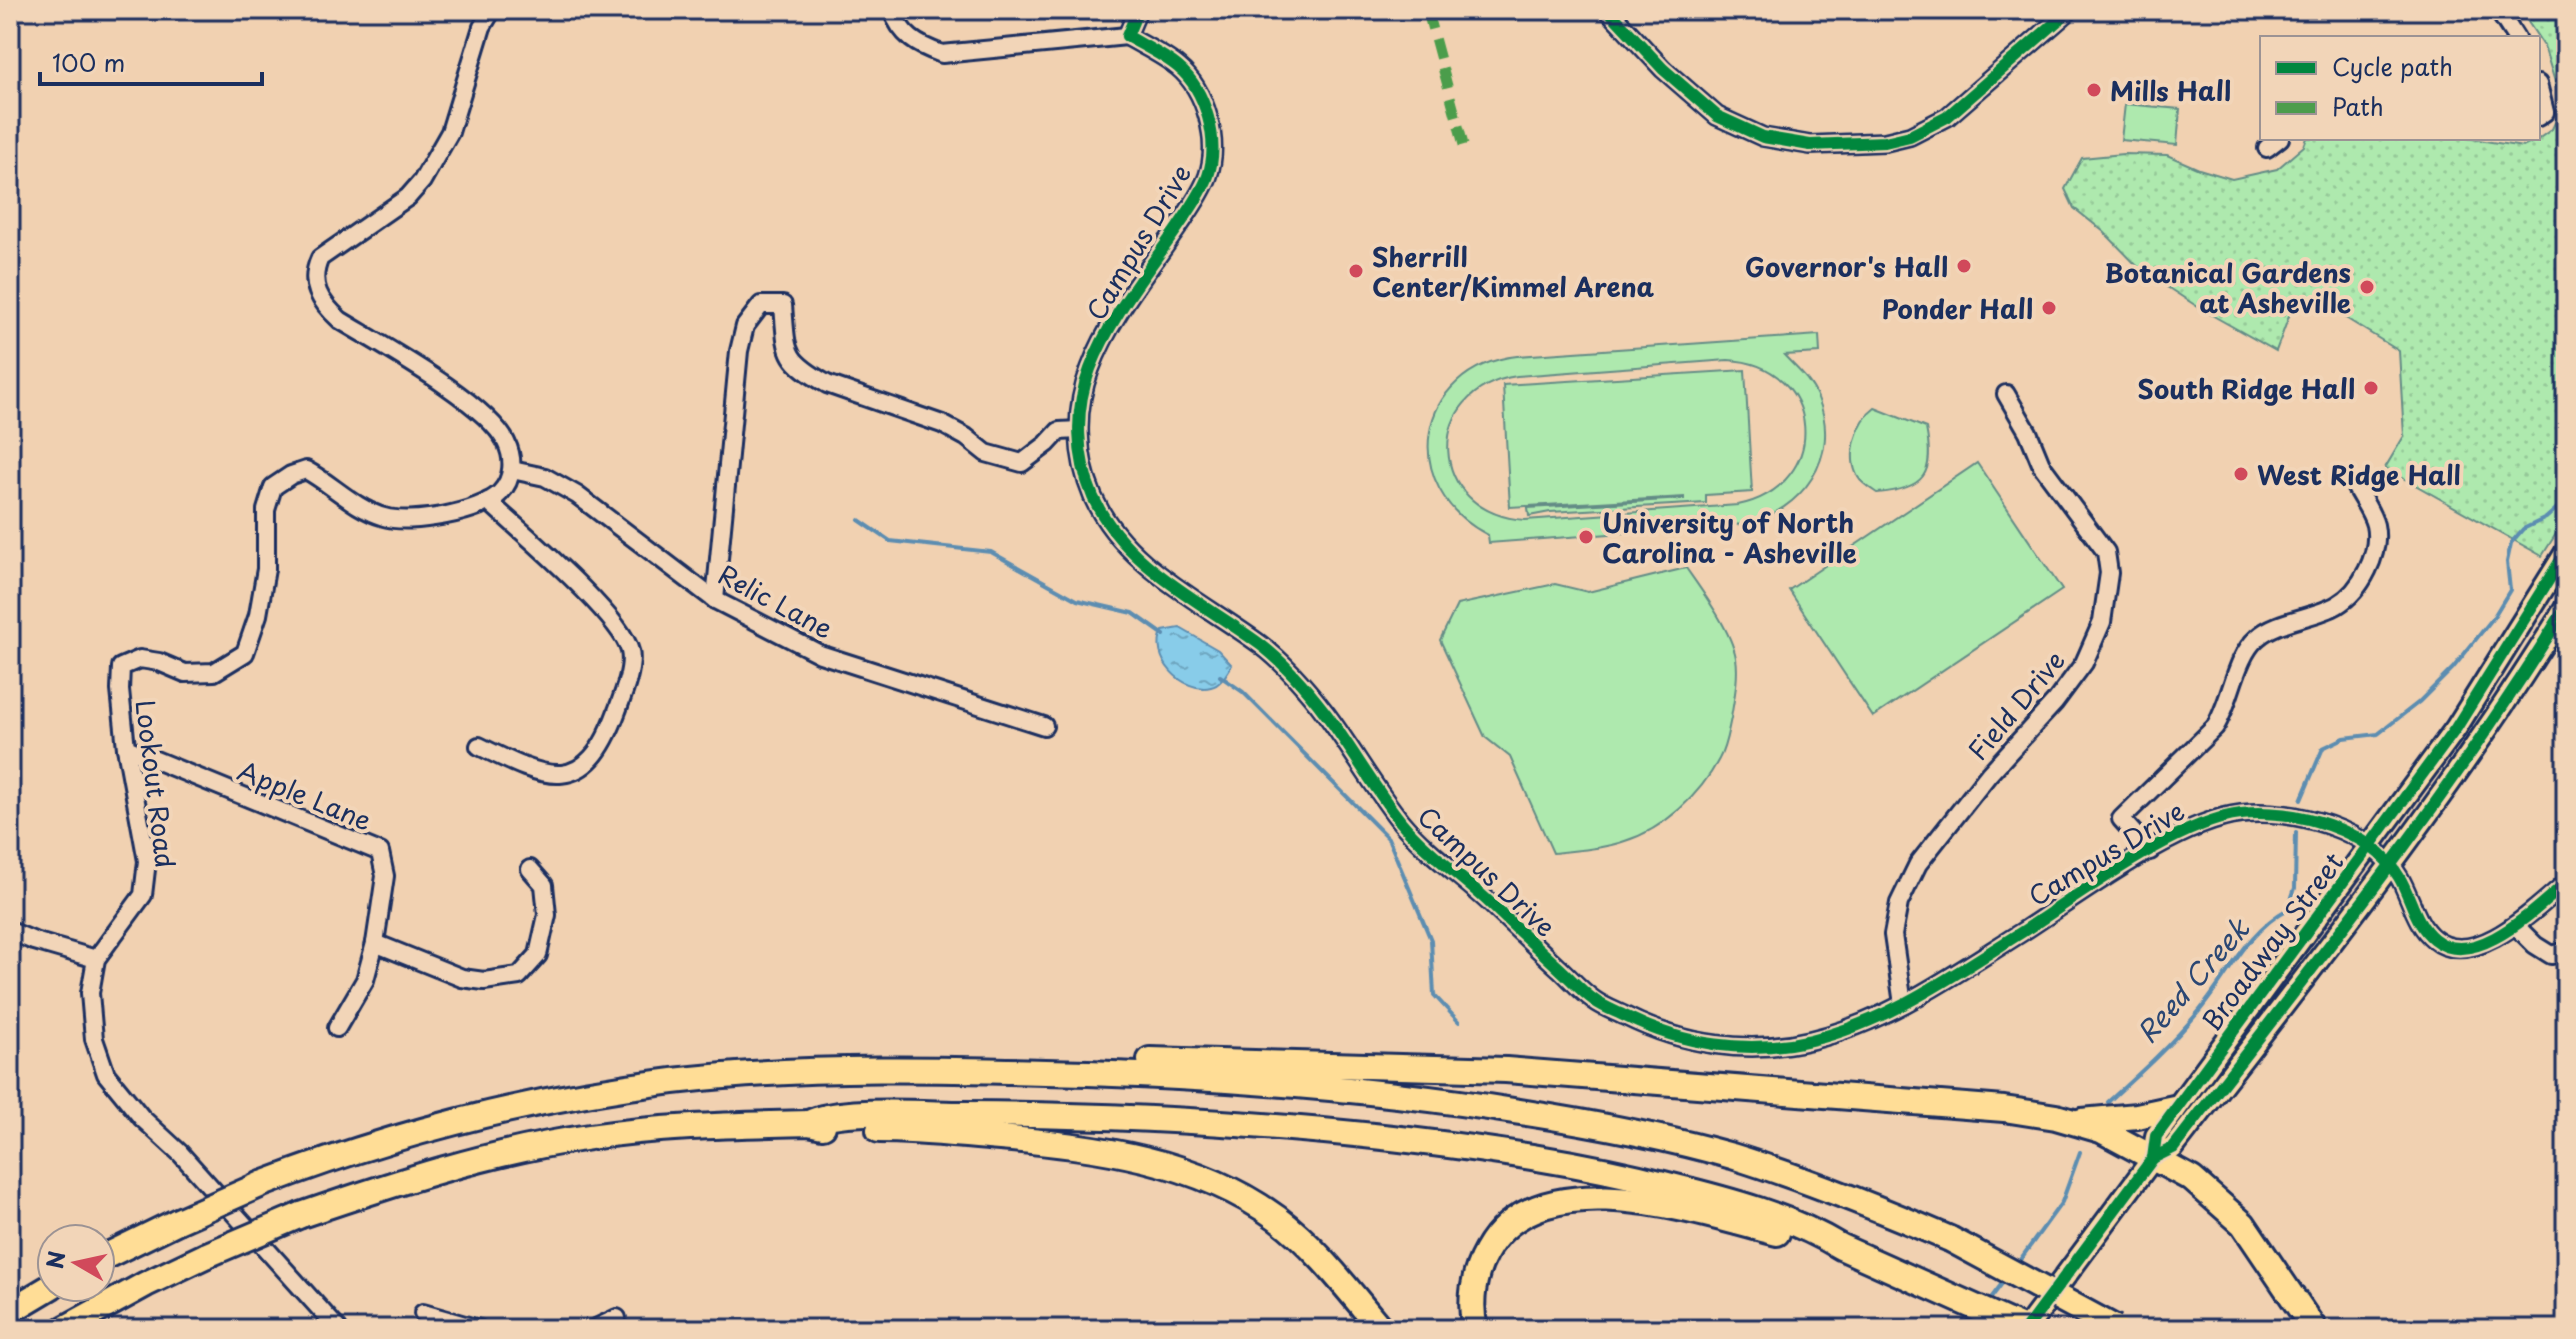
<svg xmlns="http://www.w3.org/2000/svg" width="2576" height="1339" font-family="'Playpen Sans',sans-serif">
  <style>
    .garden { fill: url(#garden-dots); stroke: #648c86; stroke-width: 2 }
    .pitch { fill: #aee9ae; stroke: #648c86; stroke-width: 2; fill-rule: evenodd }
    .water { fill: url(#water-ripples); stroke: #5c8db1; stroke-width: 2 }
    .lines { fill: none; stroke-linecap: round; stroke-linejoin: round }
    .stream { stroke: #5c8db1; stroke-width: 4 }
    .minor-casing { stroke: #1b2f5e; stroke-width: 22 }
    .major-casing { stroke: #1b2f5e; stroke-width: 26 }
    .highway-casing { stroke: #1b2f5e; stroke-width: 30 }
    .minor { stroke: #f2d5b8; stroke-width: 16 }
    .major { stroke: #ffdd96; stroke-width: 20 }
    .highway { stroke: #ffdd96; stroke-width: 24 }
    .highway-bridge-casing { stroke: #1b2f5e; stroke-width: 30; stroke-linecap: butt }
    .highway-bridge { stroke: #ffdd96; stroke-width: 24 }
    .quiet { stroke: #4c9d4c; stroke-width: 10; stroke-dasharray: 20 10; stroke-linecap: butt }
    .cycleway-casing { stroke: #f2d5b8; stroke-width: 17 }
    .cycleway { stroke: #00873e; stroke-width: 12 }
    .poi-dot { fill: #d1495b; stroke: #f2d5b8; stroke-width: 3 }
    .labels { text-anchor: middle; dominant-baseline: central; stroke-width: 8; stroke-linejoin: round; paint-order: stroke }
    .poi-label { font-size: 26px; font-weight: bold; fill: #1b2f5e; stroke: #f2d5b8; text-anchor: start }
    .street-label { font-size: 26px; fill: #1b2f5e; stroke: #f2d5b8 }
    .water-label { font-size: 28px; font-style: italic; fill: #2b4773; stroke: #f2d5b8 }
  </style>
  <defs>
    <pattern id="garden-dots" width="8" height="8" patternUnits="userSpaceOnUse" patternTransform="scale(2)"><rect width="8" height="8" fill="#aee9ae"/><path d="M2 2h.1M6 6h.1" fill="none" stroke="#95c898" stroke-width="1.8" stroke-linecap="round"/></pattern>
    <pattern id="water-ripples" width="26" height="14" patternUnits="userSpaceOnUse" patternTransform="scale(2)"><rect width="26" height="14" fill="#88cce9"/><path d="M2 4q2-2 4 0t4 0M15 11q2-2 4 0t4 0" fill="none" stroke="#6ea6c0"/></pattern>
  </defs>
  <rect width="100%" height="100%" fill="#f1d1b1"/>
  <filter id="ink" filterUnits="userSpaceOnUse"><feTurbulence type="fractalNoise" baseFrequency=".0125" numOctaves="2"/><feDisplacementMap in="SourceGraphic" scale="16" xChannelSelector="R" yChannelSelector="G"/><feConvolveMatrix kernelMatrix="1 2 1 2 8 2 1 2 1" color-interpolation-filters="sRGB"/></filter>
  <g filter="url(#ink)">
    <path class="garden" d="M2520,10H2566V518L2542,556L2385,468L2404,436L2399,351L2323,304L2292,308L2276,351L2201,309L2141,270L2104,232L2074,208L2065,189L2082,158L2123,154L2167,155L2199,169L2232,179L2277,169L2304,146L2307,138H2466L2523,147L2537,140L2552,129L2560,112L2559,95L2544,46Z"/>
    <g class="pitch">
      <path d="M2125,104L2180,109L2177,145L2121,140Z"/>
      <path d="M1819,335L1820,353L1784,355C1797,369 1811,380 1818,398C1842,457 1802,511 1745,524L1489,543L1488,535C1396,488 1415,368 1517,356ZM1728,360C1823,364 1833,485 1738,505L1525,520C1426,513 1422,390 1517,376Z"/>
      <path d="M1745,370L1752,492L1706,495V503L1550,512L1529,516L1528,508L1684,499V497L1510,507L1503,385Z"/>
      <path d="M1875,408L1926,428C1935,474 1925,489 1877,493C1871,489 1861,483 1858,477C1846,456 1857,421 1875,408Z"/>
      <path d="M1977,463L2062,590L1873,717L1789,590Z"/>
      <path d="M1686,568C1702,591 1731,630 1736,658C1739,677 1734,699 1731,718C1728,731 1726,747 1719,759C1700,795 1664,829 1625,841C1602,849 1577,850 1553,853L1510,757L1485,737L1440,640L1457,605L1555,584L1588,592Z"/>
    </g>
    <path class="water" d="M1180,628L1218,650L1232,665C1227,673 1221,685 1211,687C1183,694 1148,657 1163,631Z"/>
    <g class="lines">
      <g class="stream">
        <path d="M859,520L890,541L991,552L1077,600L1133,613L1164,635"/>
        <path d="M1220,676L1243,692L1388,838L1431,940L1434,995L1459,1022"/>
        <path d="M2301,800L2323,748L2344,738L2378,734L2419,702L2453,668L2493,618L2510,590L2507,562L2511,543L2523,529L2546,518L2566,500"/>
        <path d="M2108,1102C2140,1073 2172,1044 2200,1010C2229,975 2247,931 2288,909L2295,888L2296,832"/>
        <path d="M2017,1264L2062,1202L2080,1152"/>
        <path d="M1988,1302L2007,1277"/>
        <path d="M1968,1329L1976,1319"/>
      </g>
      <g class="minor-casing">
        <g id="minor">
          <path d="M892,10C901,36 917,45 942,54L1127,36"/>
          <path d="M1138,10L1127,36C1144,46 1164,55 1178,67C1206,90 1220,141 1208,176C1202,193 1188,212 1178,227C1147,272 1109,318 1090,369C1074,410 1076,457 1093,497C1124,566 1203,602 1261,645C1286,664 1307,689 1326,714C1352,749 1374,788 1401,822C1426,852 1461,876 1489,902C1512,924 1535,946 1559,968C1570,978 1581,991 1594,1000C1603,1007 1615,1011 1625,1016C1683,1045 1748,1055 1811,1040C1888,1022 1955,974 2022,932C2078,896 2177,821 2241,814C2293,808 2371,829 2399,877C2411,897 2415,924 2434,939C2474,972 2537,907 2566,883"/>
          <path d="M1608,10L1663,69L1717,116L1763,137L1810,145L1885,142L1910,136L1947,117L2070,10"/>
          <path d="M2498,10L2516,38"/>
          <path d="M2538,84L2545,112L2538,117"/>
          <path d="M2267,148L2280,138"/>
          <path d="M512,470L545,477L577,495L715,600L820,654L1044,726"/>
          <path d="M715,600L739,351L745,326L761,305H783C787,353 783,359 827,384L942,424L966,437L986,453L1022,463L1047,444L1059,431L1079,430"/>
          <path d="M479,746C548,780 585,798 617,711C623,695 634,668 630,651C621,615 519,530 488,501"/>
          <path d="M126,748L380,852L385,876L375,943L365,980L337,1028"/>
          <path d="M2150,851L2121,819L2215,727C2231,702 2235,657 2257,638C2276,620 2315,618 2337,605C2361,591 2381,553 2375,525C2372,512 2361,498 2355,486"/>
          <path d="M2516,926L2535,945L2551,955L2566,951"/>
          <path d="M10,931L34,941L96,959"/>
          <path d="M375,943L462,978L484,981L519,976L538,955L547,915L544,885L530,869"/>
          <path d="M1903,1004L1893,935L1899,903L1918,864L1989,774L2055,702L2084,663L2102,622L2109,573L2106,552L2042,466L2028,432L2006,394"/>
          <path d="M423,1313L479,1329"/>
          <path d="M338,1329L180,1153L142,1118L106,1074L94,1039L90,993L96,959L143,895L147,861L126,748L120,690L121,667L140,659L159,662L185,673L214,672L245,653L258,615L266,569V510L273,487L291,475L306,470C332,484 355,509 384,517C410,525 480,513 500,493C514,479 514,458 506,442C486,402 381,345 340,320C320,302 308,284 320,258L408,197L422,181L450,132L482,27L492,10"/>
          <path d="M594,1329L617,1318"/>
        </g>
      </g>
      <g class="major-casing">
        <g id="major">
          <path d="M2153,1158L2156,1136L2456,728L2566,552"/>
          <path d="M2026,1329L2153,1158L2173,1148C2309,972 2450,797 2566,607"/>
        </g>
      </g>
      <g class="highway-casing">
        <g id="highway">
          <path d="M1150,1060L1506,1070L2004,1109L2056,1117L2101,1130L2192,1179L2243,1224L2314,1329"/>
          <path d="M2082,1121L2137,1116L2174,1108"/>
          <path d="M809,1123C837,1107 928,1114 964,1114C1107,1115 1250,1122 1392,1138C1486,1149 1580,1162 1672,1186C1729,1200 1790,1216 1841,1247L2024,1329"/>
          <path d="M879,1130C920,1130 960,1135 1000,1138C1098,1147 1196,1159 1277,1218C1317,1248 1349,1291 1381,1329"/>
          <path d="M262,1184C395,1133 531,1098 673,1081C810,1065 950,1069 1088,1073C1233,1078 1377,1089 1520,1112C1591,1123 1662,1136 1732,1156C1806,1179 1878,1208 1950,1239"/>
          <path d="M301,1215C395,1183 491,1151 590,1137C663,1126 735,1125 809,1123L823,1126"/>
          <path d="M100,1259L178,1221"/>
          <path d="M10,1311L52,1286"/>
          <path d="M64,1329L146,1284L207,1255"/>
          <path d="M1475,1329C1469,1303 1473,1275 1486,1252C1537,1158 1697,1212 1777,1233"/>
        </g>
      </g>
      <use href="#minor" class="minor"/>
      <use href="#major" class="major"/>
      <use href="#highway" class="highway"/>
      <g class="highway-bridge-casing">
        <g id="highway-bridge">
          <path d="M178,1221L262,1184"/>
          <path d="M1950,1239L2115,1328"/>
          <path d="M207,1255L301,1215"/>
        </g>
      </g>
      <use href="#highway-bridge" class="highway-bridge"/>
      <path class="quiet" d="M1427,10L1466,154"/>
      <g class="cycleway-casing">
        <g id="cycleway">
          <path d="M1138,10L1127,36C1144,46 1164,55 1178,67C1206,90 1220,141 1208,176C1202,193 1188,212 1178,227C1147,272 1109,318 1090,369C1074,410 1076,457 1093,497C1124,566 1203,602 1261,645C1286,664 1307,689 1326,714C1352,749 1374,788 1401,822C1426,852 1461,876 1489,902C1512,924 1535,946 1559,968C1570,978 1581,991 1594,1000C1603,1007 1615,1011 1625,1016C1683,1045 1748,1055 1811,1040C1888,1022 1955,974 2022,932C2078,896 2177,821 2241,814C2293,808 2371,829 2399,877C2411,897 2415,924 2434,939C2474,972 2537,907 2566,883"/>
          <path d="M1608,10L1663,69L1717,116L1763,137L1810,145L1885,142L1910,136L1947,117L2070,10"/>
          <path d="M2153,1158L2156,1136L2456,728L2566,552"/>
          <path d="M2026,1329L2153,1158L2173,1148C2309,972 2450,797 2566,607"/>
        </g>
      </g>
      <use href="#cycleway" class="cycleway"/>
    </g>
  </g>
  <g class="poi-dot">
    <circle cx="2094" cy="90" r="8"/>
    <circle cx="1964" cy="266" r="8"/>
    <circle cx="1356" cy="271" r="8"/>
    <circle cx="2367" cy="287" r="8"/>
    <circle cx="2049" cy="308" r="8"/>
    <circle cx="2371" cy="388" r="8"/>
    <circle cx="2241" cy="474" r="8"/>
    <circle cx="1586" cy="537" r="8"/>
  </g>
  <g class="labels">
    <g class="poi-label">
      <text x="2110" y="90">Mills Hall</text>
      <text x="1372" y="256">Sherrill<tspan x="1372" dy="30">Center/Kimmel Arena</tspan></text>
      <text x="1948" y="266" text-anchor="end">Governor's Hall</text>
      <text x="2351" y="272" text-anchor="end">Botanical Gardens<tspan x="2351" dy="30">at Asheville</tspan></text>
      <text x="2033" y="308" text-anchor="end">Ponder Hall</text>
      <text x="2355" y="388" text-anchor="end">South Ridge Hall</text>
      <text x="2257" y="474">West Ridge Hall</text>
      <text x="1602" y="522">University of North<tspan x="1602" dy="30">Carolina - Asheville</tspan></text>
    </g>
    <g class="street-label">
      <text transform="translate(1138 242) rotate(-59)">Campus Drive</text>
      <text transform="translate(776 601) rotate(28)">Relic Lane</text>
      <text transform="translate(2016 705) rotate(-50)">Field Drive</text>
      <text transform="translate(156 784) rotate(83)">Lookout Road</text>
      <text transform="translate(305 795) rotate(22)">Apple Lane</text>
      <text transform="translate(2106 853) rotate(-31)">Campus Drive</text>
      <text transform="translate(1487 871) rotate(43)">Campus Drive</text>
      <text transform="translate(2272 941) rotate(-53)">Broadway Street</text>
    </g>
    <g class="water-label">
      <text transform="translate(2192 980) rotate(-49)">Reed Creek</text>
    </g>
  </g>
  <rect width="2576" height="1339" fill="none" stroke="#f2d5b8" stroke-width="40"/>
  <rect x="20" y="20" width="2536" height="1299" fill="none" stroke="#1b2f5e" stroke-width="3" filter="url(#ink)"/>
  <rect x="2260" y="36" width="280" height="104" fill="#f2d5b8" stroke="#9c9394" stroke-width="2"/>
  <rect x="2276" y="62" width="40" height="12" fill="#00873e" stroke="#9c9394" stroke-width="2"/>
  <text x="2332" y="76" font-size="24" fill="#1b2f5e">Cycle path</text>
  <rect x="2276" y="102" width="40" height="12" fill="#4c9d4c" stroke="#9c9394" stroke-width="2"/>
  <text x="2332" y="116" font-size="24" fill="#1b2f5e">Path</text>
  <g transform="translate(76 1263) rotate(279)"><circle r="38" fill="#f2d5b8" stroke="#9c9394" stroke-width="2"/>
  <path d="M0-6L14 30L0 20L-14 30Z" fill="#d1495b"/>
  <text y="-12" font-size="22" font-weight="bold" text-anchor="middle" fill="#1b2f5e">N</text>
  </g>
  <path d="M40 72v12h222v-12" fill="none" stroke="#1b2f5e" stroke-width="4"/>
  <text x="52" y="72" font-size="24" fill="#1b2f5e" stroke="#f2d5b8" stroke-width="6" paint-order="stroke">100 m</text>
</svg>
